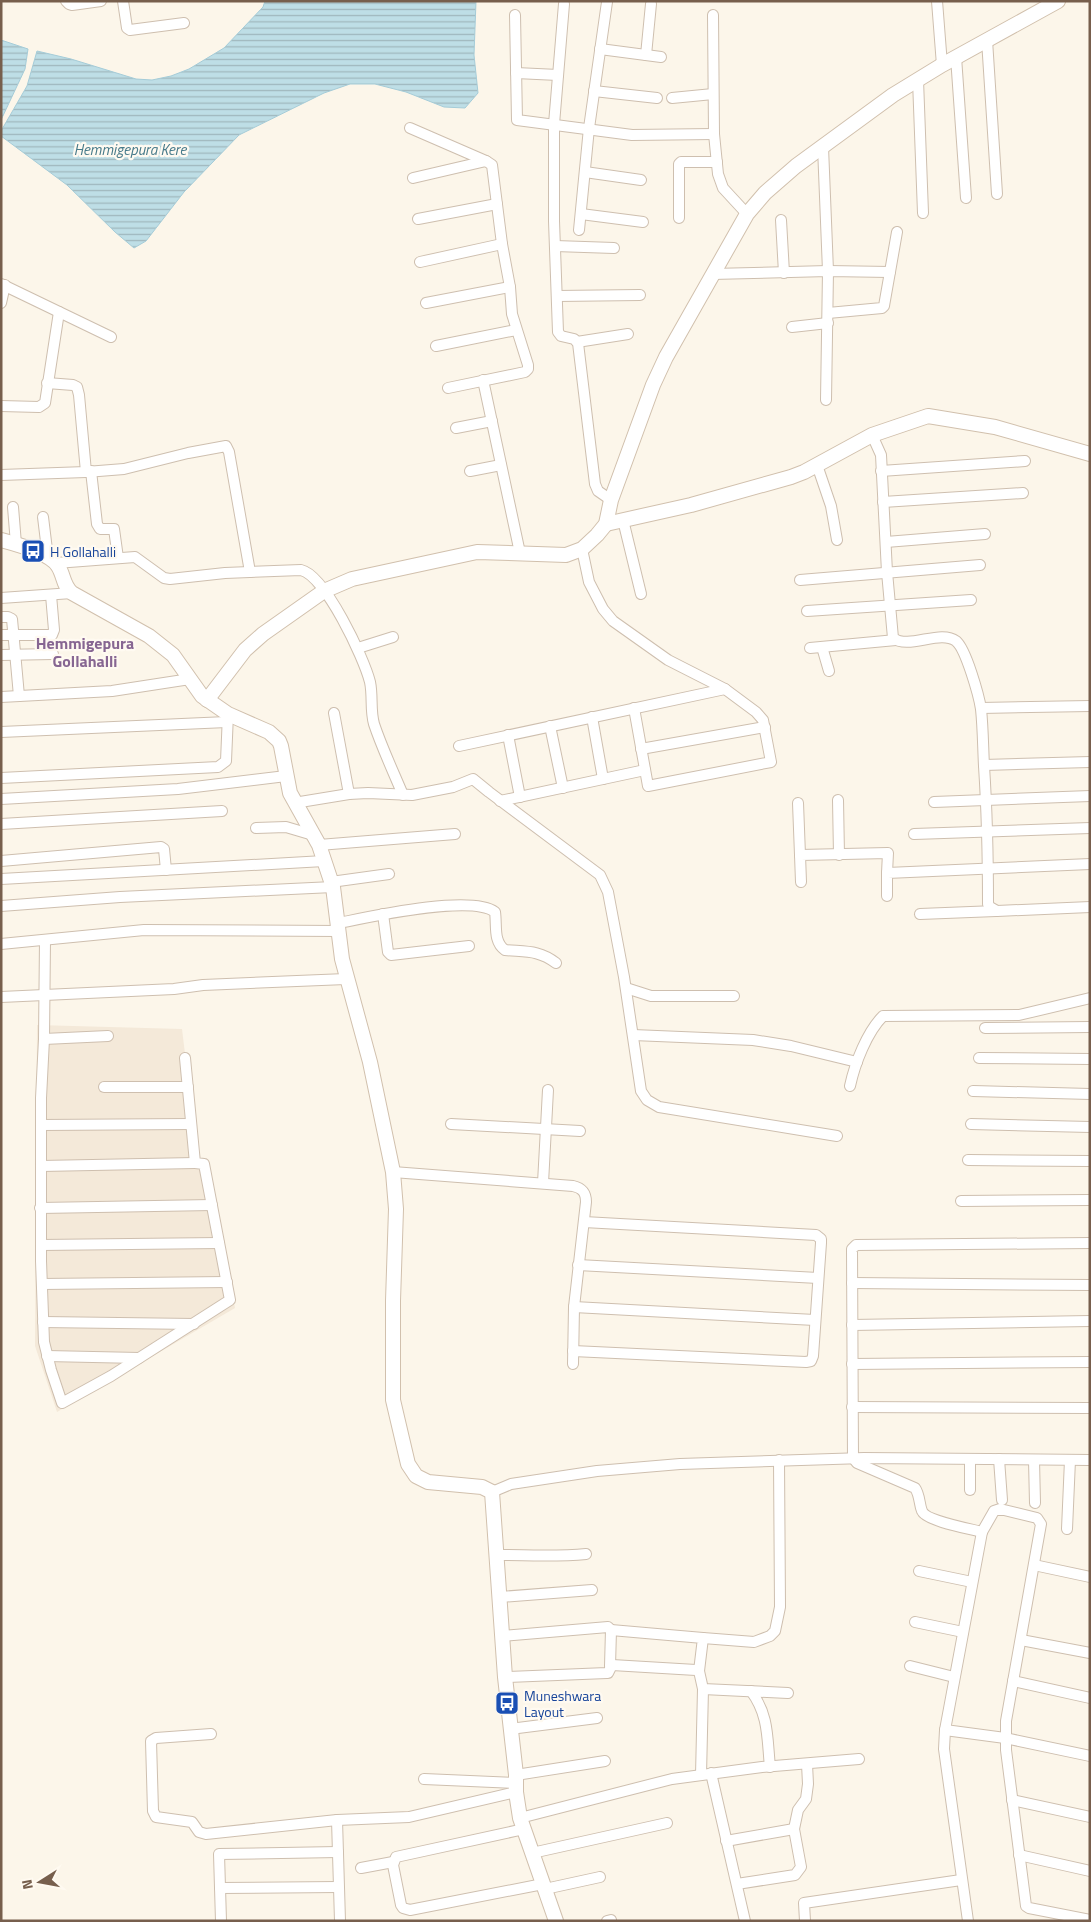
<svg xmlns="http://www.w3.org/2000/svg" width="1091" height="1922" font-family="'Titillium Web',sans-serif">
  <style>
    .residential { fill: #f4e9d9 }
    .water { fill: url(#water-rules); stroke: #a5ccd8 }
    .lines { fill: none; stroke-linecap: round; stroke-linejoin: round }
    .street-casing { stroke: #cebfaf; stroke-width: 12 }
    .secondary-casing { stroke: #d1c0ad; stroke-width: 16 }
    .street { stroke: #fff; stroke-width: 10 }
    .secondary { stroke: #fff; stroke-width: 14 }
    .labels { text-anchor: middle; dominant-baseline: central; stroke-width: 4.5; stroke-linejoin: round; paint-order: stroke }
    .transit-label { font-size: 14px; fill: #164399; stroke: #fffaf1; text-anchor: start }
    .water-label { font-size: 15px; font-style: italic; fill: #477a8a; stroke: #fffaf1 }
    .quarter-label { font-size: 16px; font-weight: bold; fill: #876692; stroke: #fffaf1 }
  </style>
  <defs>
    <pattern id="water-rules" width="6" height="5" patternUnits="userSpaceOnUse" patternTransform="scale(1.25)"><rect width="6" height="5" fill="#bedee6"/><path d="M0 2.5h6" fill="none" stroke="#9fb7bd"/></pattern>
  </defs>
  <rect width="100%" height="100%" fill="#fcf6ea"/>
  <path class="residential" d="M37,1025L182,1029L198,1161L207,1158L235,1308L57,1412L35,1346Z"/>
  <g class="water">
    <path d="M265,1H476L474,55L478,93L465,108L444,107L406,92L375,84H350L324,93L239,135L184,192L146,241L134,248L115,232L67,185L1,136V131L27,86L37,51L71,59L136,79L152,80L171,76L189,69L224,48L263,7Z"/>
    <path d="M1,40L28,49L25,69L1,120Z"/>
  </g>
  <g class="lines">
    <g class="street-casing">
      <g id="street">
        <path d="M66,1L69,4L72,5L101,1"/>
        <path d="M123,1L127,28L130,30L184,23"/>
        <path d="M937,1L942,65"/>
        <path d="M564,4L554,124V221L558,332L561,336L574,339L578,343L595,484L598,491L611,500"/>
        <path d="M515,15L517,120L632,135L714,134"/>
        <path d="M713,15L714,134L718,174L723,188L747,214"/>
        <path d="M987,40L997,194"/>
        <path d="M600,49L661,57"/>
        <path d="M646,55L651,4"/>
        <path d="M956,57L966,198"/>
        <path d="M516,73L558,75"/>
        <path d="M918,80L923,213"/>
        <path d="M594,91L657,98"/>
        <path d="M672,98L713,94"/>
        <path d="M410,128L486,161"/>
        <path d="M823,147L828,271L826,400"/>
        <path d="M585,172L641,180"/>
        <path d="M413,178L486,161L492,165L502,244L510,287L512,314L528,365V369L525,372L448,388"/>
        <path d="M581,214L643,222"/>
        <path d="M679,218V164L681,162H717"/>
        <path d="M418,219L497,204"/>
        <path d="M781,220L784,273"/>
        <path d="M579,230L589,128L607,2"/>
        <path d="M555,246L614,248"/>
        <path d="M420,262L502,244"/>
        <path d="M712,274L828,271L890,272"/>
        <path d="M1,284L111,337"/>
        <path d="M557,296L640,295"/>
        <path d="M1,303L5,285"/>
        <path d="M426,303L510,287"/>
        <path d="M828,313L882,308L884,306L897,232"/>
        <path d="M792,327L828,323"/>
        <path d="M577,342L628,334"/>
        <path d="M436,346L516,330"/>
        <path d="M483,380L520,553"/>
        <path d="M47,383L73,385L77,387L79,395L86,472"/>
        <path d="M1,406L39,407L45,403L59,312"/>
        <path d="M456,428L492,421"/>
        <path d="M872,435L881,455L887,572L893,638C909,650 940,629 956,641C966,649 979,696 981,709C983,728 983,747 984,766C987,812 988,858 988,904L990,907L997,911L1090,907"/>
        <path d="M817,465L831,506L837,540"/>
        <path d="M91,471L97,524L100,529H114L118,558"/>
        <path d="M470,471L501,465"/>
        <path d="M881,471L1025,461"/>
        <path d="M1,475L86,472L124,469L188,453L226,446L229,452L250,572"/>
        <path d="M883,502L1023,493"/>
        <path d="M13,507L16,544"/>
        <path d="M43,517L48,558"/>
        <path d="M623,520L641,594"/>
        <path d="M886,542L985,534"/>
        <path d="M582,549L589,582L603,609L613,621L668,660L725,689L756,712L763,720L771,762L648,786L634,708"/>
        <path d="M56,563L135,557L164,578L170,579L225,573L301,570C325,575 364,658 370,682C373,696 370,710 374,724C382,748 393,771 403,795"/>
        <path d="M800,580L980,565"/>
        <path d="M1,598L72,593"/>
        <path d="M807,611L971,600"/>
        <path d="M1,617H8L12,619L19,696"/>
        <path d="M1,635H52L54,630L51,595"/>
        <path d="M822,647L829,671"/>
        <path d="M358,648L393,637"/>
        <path d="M810,648L896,640"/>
        <path d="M1,655L53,654"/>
        <path d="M1,697L112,691L190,679"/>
        <path d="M981,708L1090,706"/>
        <path d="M334,713L349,794"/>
        <path d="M592,717L603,779"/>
        <path d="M550,726L563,788"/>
        <path d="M1,732L227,722"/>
        <path d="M508,735L520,797"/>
        <path d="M459,746L725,689"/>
        <path d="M641,749L765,727"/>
        <path d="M984,765L1090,762"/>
        <path d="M1,778L218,767L226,761L228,714"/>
        <path d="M1,799L178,789L286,776"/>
        <path d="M838,800L839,855"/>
        <path d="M500,801L645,770"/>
        <path d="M934,802L1090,796"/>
        <path d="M294,803L349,794L368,793L412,795L453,787L473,779L489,792L600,875L608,892L624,977L641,1091L647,1100L659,1107L837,1136"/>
        <path d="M798,803L800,855"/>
        <path d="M1,824L222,811"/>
        <path d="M256,828L286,827L313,835"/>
        <path d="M914,834L1090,828"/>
        <path d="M319,845L455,834"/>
        <path d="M1,861L161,847L164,849L166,870"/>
        <path d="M1,879L324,861"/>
        <path d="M331,882L389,874"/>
        <path d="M801,882L800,855L888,853L887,873"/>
        <path d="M887,896V873L1090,864"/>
        <path d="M1,906L120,897L333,887"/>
        <path d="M383,914L388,952L391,955L469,946"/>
        <path d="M920,914L996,911"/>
        <path d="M339,923C369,917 471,894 495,912C497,925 493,942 505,950C526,952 539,950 556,963"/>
        <path d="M45,940L44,1039L41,1098V1261L44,1342L51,1370L62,1403L111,1376L230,1300L204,1164L195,1163L185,1058"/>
        <path d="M1,944L144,930L339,931"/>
        <path d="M626,988L651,996H734"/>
        <path d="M1,997L174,989L203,985L346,979"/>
        <path d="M985,1028L1090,1027"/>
        <path d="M633,1035L753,1040L791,1046L857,1062"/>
        <path d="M44,1039L108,1036"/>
        <path d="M979,1058L1090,1059"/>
        <path d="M850,1086C855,1063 867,1032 883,1016L1019,1015L1090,998"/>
        <path d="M104,1087H188"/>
        <path d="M973,1091L1090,1094"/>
        <path d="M451,1124L580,1131"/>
        <path d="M971,1124L1090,1127"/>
        <path d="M41,1125L191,1124"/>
        <path d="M968,1160L1090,1161"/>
        <path d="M41,1166L195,1163"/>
        <path d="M393,1172L573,1186C582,1188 586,1192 586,1202L574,1307L573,1364"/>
        <path d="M543,1183L548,1090"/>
        <path d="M961,1201L1090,1200"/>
        <path d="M40,1208L212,1205"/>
        <path d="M1090,1243L856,1245L852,1249L853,1458L857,1463L915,1488C920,1495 919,1504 922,1511C926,1521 971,1529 982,1532L945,1730L1005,1738L1090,1756"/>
        <path d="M41,1245L219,1243"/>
        <path d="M578,1265L818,1278"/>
        <path d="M852,1283L1090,1285"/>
        <path d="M42,1284L227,1282"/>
        <path d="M574,1307L815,1320"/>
        <path d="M43,1322L194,1324"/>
        <path d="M852,1325L1090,1321"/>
        <path d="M573,1351L806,1362L811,1361L813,1356L821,1243V1239L816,1235L584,1222"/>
        <path d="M47,1356L139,1358"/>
        <path d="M852,1364L1090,1362"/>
        <path d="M852,1407L1090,1408"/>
        <path d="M970,1459V1490"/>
        <path d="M999,1459L1002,1500"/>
        <path d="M1034,1460L1035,1503"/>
        <path d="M492,1492L511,1484L597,1471L680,1464L864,1458L1090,1460"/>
        <path d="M1067,1529L1070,1460"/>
        <path d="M982,1532L994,1511L1000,1509L1037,1518L1041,1524L1006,1721V1750L1026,1906L1029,1908L1090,1920"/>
        <path d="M497,1555C527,1555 556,1557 586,1554"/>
        <path d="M1034,1565L1090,1577"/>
        <path d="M919,1571L972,1582"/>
        <path d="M500,1597L592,1590"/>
        <path d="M915,1622L963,1632"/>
        <path d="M611,1630L703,1638L699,1671"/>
        <path d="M502,1636L608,1627L611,1630L610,1666"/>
        <path d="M703,1638L754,1642L770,1636L775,1631L780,1607L779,1460"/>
        <path d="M1021,1640L1090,1653"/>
        <path d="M910,1666L954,1677"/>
        <path d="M505,1677L607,1673H608L612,1665L696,1670L699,1671L703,1689L788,1693"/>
        <path d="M1013,1681L1090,1698"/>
        <path d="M751,1691C769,1715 767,1738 770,1767"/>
        <path d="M510,1729L597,1718"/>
        <path d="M945,1730L944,1749L968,1921"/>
        <path d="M211,1734L156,1738L151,1741L153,1811L156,1817L192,1822L199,1832L206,1834L337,1820L409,1817L516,1792"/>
        <path d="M711,1773L745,1921"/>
        <path d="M516,1775L605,1761"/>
        <path d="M701,1775L703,1689"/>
        <path d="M424,1779L516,1783"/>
        <path d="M1012,1800L1090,1817"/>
        <path d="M520,1818L672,1779L762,1767L859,1759"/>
        <path d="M337,1820L340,1921"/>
        <path d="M524,1829L396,1857L393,1865L401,1905L403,1908L410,1910L543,1884"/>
        <path d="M726,1841L794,1829"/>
        <path d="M532,1853L667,1823"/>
        <path d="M1019,1855L1090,1871"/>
        <path d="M361,1868L393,1862"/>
        <path d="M737,1884L795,1875L801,1867L794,1829L798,1810L806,1799L808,1784L807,1764"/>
        <path d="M220,1888L338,1887"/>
        <path d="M545,1889L600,1877"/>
        <path d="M221,1921L219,1854L338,1852"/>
        <path d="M607,1921L611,1920"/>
        <path d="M805,1921L804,1903L961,1880"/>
      </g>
    </g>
    <g class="secondary-casing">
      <g id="secondary">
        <path d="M606,524L691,505L791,477L804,472L872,435L928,416L995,427L1090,454"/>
        <path d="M1,540C16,544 50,553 58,566C64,575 63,586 72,593L149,636L173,655L202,696L228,714L269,732L279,741L281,746L290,793L319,845L333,887L342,959L370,1062L393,1172L396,1209L393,1301V1400L408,1464L416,1476L428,1482L482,1487L492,1492L505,1677L516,1775V1792L520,1818L556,1921"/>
        <path d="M207,700L245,650L263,634L324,591L352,579L477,552L566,555L582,549L597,535L606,524L611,500L653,385L666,357L747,214L765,193L796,166L893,95L942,65L1058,1"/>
      </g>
    </g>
    <use href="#street" class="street"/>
    <use href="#secondary" class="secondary"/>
  </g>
  <defs>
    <g id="bus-square" transform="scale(1.25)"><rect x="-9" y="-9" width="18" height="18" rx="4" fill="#1a4fb4" stroke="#fffaf1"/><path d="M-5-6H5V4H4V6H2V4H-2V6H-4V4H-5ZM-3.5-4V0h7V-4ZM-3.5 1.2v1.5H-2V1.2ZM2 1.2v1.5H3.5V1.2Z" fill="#fff"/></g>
  </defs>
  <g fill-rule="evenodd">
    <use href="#bus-square" x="33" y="551"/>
    <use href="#bus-square" x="507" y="1703"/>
  </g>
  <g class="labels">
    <g class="transit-label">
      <text x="50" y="551">H Gollahalli</text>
      <text x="524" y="1695">Muneshwara<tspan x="524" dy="16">Layout</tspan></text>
    </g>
    <g class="water-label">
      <text x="130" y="149">Hemmigepura Kere</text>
    </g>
    <g class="quarter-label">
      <text x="85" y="643">Hemmigepura<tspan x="85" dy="18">Gollahalli</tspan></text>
    </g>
  </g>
  <rect width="1091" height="1922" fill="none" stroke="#775f4d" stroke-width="5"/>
  <g transform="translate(40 1882) rotate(259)" stroke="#fffaf1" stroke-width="4" paint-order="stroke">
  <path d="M0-4L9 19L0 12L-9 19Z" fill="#775f4d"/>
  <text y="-8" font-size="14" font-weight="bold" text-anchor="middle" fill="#775f4d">N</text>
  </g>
</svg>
